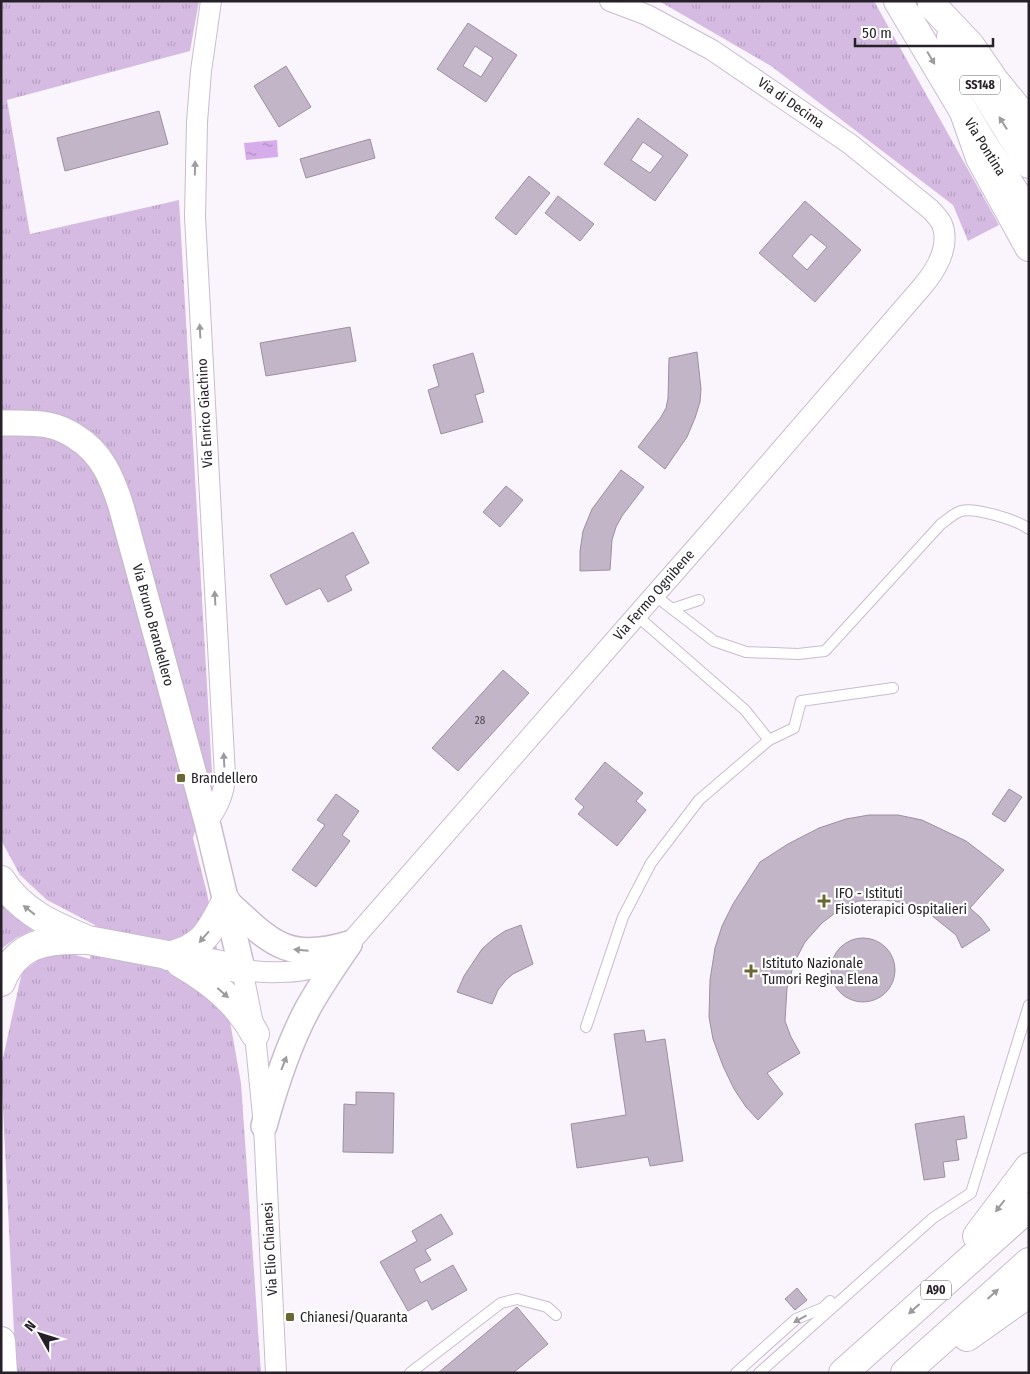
<svg xmlns="http://www.w3.org/2000/svg" width="1030" height="1374" font-family="'Fira Sans Condensed',sans-serif">
  <style>
    .grass { fill: url(#grass-tufts) }
    .water { fill: url(#water-ripples) }
    .building { fill: #c2b5c8; stroke: #9c8fa2; fill-rule: evenodd }
    .lines { fill: none; stroke-linecap: round; stroke-linejoin: round }
    .service-casing { stroke: #c9bbcf; stroke-width: 12 }
    .minor-casing { stroke: #c9bbcf; stroke-width: 22 }
    .tertiary-casing { stroke: #c9bbcf; stroke-width: 28 }
    .secondary-casing { stroke: #c9bbcf; stroke-width: 30 }
    .trunk-casing { stroke: #c9bbcf; stroke-width: 30 }
    .motorway-casing { stroke: #c9bbcf; stroke-width: 30 }
    .service { stroke: #fff; stroke-width: 10 }
    .minor { stroke: #fff; stroke-width: 20 }
    .tertiary { stroke: #fff; stroke-width: 25 }
    .secondary { stroke: #fff; stroke-width: 28 }
    .trunk { stroke: #fff; stroke-width: 28 }
    .motorway { stroke: #fff; stroke-width: 28 }
    .oneway { fill: #9d9b9e }
    .poi-dot { fill: #6a6733; stroke: #fff; stroke-width: 2 }
    .labels { text-anchor: middle; dominant-baseline: central; stroke-width: 4.5; stroke-linejoin: round; paint-order: stroke }
    .number-label { font-size: 11px; fill: #4d4650 }
    .shield { fill: #fff; stroke: #676468; stroke-width: 1 }
    .shield-label { font-size: 12px; font-weight: bold; fill: #262128 }
    .street-label { font-size: 14px; fill: #262128; stroke: #fff }
    .poi-label { font-size: 14px; fill: #262128; stroke: #fff; text-anchor: start }
  </style>
  <defs>
    <pattern id="grass-tufts" width="24" height="20" patternUnits="userSpaceOnUse" patternTransform="scale(1.25)"><rect width="24" height="20" fill="#d5bae2"/><path d="M3 7l-1-3M5 7V3M7 7l1-3M15 17l-1-3M17 17v-4M19 17l1-3" fill="none" stroke="#b7a0c2"/></pattern>
    <pattern id="water-ripples" width="26" height="14" patternUnits="userSpaceOnUse" patternTransform="scale(1.25)"><rect width="26" height="14" fill="#d6acea"/><path d="M2 4q2-2 4 0t4 0M15 11q2-2 4 0t4 0" fill="none" stroke="#ad8cbe"/></pattern>
  </defs>
  <rect width="100%" height="100%" fill="#faf5fd"/>
  <g class="grass">
    <path d="M1,1H199L190,51L7,100L30,234L179,200L212,772L193,838L207,893L241,1083L261,1373H16L1,1067L22,972L53,949L90,959L95,925L47,900L20,875L1,840Z"/>
    <path d="M659,1H874L999,225L968,241L953,205L771,66Z"/>
    <path d="M1,902L35,929L16,938L1,949Z"/>
  </g>
  <path class="water" d="M277,140L278,157L246,160L244,143Z"/>
  <g class="building">
    <path d="M468,23L517,55L486,102L437,69ZM475,46L493,58L481,77L463,66Z"/>
    <path d="M286,66L311,107L279,127L254,86Z"/>
    <path d="M159,111L168,144L65,171L57,138Z"/>
    <path d="M638,118L688,155L655,201L604,164ZM643,142L663,156L650,173L631,160Z"/>
    <path d="M370,139L375,158L306,178L300,159Z"/>
    <path d="M529,176L550,193L516,235L495,218Z"/>
    <path d="M558,196L594,224L580,241L545,213Z"/>
    <path d="M805,201L861,250L815,302L759,253ZM811,234L827,247L807,270L792,256Z"/>
    <path d="M350,327L356,361L266,376L260,343Z"/>
    <path d="M697,352L701,389L700,402L695,418L687,437L665,469L638,447L661,417L666,408L668,398L669,358Z"/>
    <path d="M473,353L484,392L475,395L483,422L441,434L428,390L439,386L433,365Z"/>
    <path d="M621,470L644,487L622,516L616,527L612,540L610,570L580,571V551L583,531L592,509Z"/>
    <path d="M506,486L523,500L500,527L483,512Z"/>
    <path d="M353,532L369,563L345,576L352,590L328,602L320,588L286,605L270,575Z"/>
    <path d="M503,670L529,693L458,771L432,748Z"/>
    <path d="M605,762L643,793L636,801L646,810L617,846L578,814L584,807L575,799Z"/>
    <path d="M1009,789L1022,797L1005,822L992,814Z"/>
    <path d="M336,794L359,811L342,835L350,841L316,887L292,870L325,825L317,820Z"/>
    <path d="M869,815H898L922,820L966,841L1004,870L970,908L981,918L990,930L962,948L956,935L926,911L906,903L884,900L858,901L839,910L822,923L805,942L794,963L787,988L785,1021L791,1037L800,1053L767,1073L783,1094L758,1120L746,1107L734,1089L723,1066L713,1039L709,1017L710,980L715,948L722,926L733,904L760,862L788,844L819,828L846,819Z"/>
    <path d="M521,925L533,964L513,974L506,980L498,990L492,1004L457,992L464,976L482,949L493,939L505,931Z"/>
    <circle cx="863" cy="970" r="32"/>
    <path d="M644,1030L646,1042L665,1039L683,1161L650,1166L648,1157L577,1168L571,1124L626,1115L614,1034Z"/>
    <path d="M356,1092L394,1093L393,1153L343,1152L344,1104L356,1105Z"/>
    <path d="M964,1116L967,1138L956,1140L959,1160L943,1162L945,1177L924,1180L915,1124Z"/>
    <path d="M441,1214L453,1234L425,1250L431,1260L414,1269L421,1283L453,1265L467,1290L432,1310L427,1300L408,1311L380,1262L417,1241L412,1231Z"/>
    <path d="M797,1288L807,1300L795,1310L785,1299Z"/>
    <path d="M517,1307L548,1344L513,1373H438Z"/>
  </g>
  <g class="lines">
    <g class="service-casing">
      <g id="service">
        <path d="M654,595L714,641L746,652L798,654L825,651L941,524C947,520 954,513 961,511C975,507 1017,520 1029,529"/>
        <path d="M672,609L699,600"/>
        <path d="M769,740L794,728L801,701L893,688"/>
        <path d="M586,1027L623,917L651,863L699,800L769,740L745,710L636,615"/>
        <path d="M410,1373L501,1303L517,1299L547,1307L556,1315"/>
        <path d="M736,1373L796,1319L823,1308L830,1301"/>
        <path d="M759,1373L933,1218L971,1193L1029,1005"/>
      </g>
    </g>
    <g class="minor-casing">
      <g id="minor">
        <path d="M207,822C218,807 224,794 225,776L195,217L197,122L201,71L211,1"/>
        <path d="M276,1373L264,1126L255,1034L242,969C263,974 310,974 328,962C336,957 342,950 349,944L722,518L921,288C935,272 951,247 942,224C939,218 934,213 930,209L850,144L712,50L647,15L610,1"/>
      </g>
    </g>
    <g class="tertiary-casing">
      <g id="tertiary">
        <path d="M1,423C17,423 33,422 48,425C58,427 67,431 76,437C102,453 112,478 121,506L207,822L242,969"/>
        <path d="M226,901C270,941 285,963 349,944"/>
        <path d="M264,1126C275,1086 288,1045 308,1008C320,986 335,965 349,944"/>
      </g>
    </g>
    <g class="secondary-casing">
      <g id="secondary">
        <path d="M1,880C21,912 54,926 88,940L242,969"/>
        <path d="M168,956C204,948 210,931 226,901"/>
        <path d="M180,963C212,982 237,1001 255,1034"/>
        <path d="M1,982C16,944 45,939 82,940"/>
        <path d="M1,1341L3,1373"/>
      </g>
    </g>
    <g class="trunk-casing">
      <g id="trunk">
        <path d="M898,1L982,142L1029,214"/>
        <path d="M951,37L1029,164"/>
      </g>
    </g>
    <g class="motorway-casing">
      <g id="motorway">
        <path d="M932,5L970,45L994,80L1029,123"/>
        <path d="M965,115L980,158L1029,247"/>
        <path d="M977,1236L1029,1167"/>
        <path d="M967,1337L1029,1293"/>
        <path d="M843,1373L1029,1207"/>
        <path d="M905,1373L1029,1262"/>
      </g>
    </g>
    <use href="#service" class="service"/>
    <use href="#minor" class="minor"/>
    <use href="#tertiary" class="tertiary"/>
    <use href="#secondary" class="secondary"/>
    <use href="#trunk" class="trunk"/>
    <use href="#motorway" class="motorway"/>
  </g>
  <defs><path id="oneway-solid" d="M-6-.8H1V-3.2L6.5 0L1 3.2V.8H-6Z" transform="scale(1.25)"/></defs>
  <g class="oneway">
    <use href="#oneway-solid" transform="translate(931 58) rotate(59)"/>
    <use href="#oneway-solid" transform="translate(1003 123) rotate(-122)"/>
    <use href="#oneway-solid" transform="translate(195 168) rotate(-89)"/>
    <use href="#oneway-solid" transform="translate(200 331) rotate(-93)"/>
    <use href="#oneway-solid" transform="translate(215 598) rotate(-93)"/>
    <use href="#oneway-solid" transform="translate(224 760) rotate(-93)"/>
    <use href="#oneway-solid" transform="translate(29 910) rotate(-142)"/>
    <use href="#oneway-solid" transform="translate(204 937) rotate(131)"/>
    <use href="#oneway-solid" transform="translate(301 950) rotate(-175)"/>
    <use href="#oneway-solid" transform="translate(223 993) rotate(41)"/>
    <use href="#oneway-solid" transform="translate(284 1063) rotate(-69)"/>
    <use href="#oneway-solid" transform="translate(1000 1206) rotate(128)"/>
    <use href="#oneway-solid" transform="translate(993 1294) rotate(-42)"/>
    <use href="#oneway-solid" transform="translate(914 1309) rotate(138)"/>
    <use href="#oneway-solid" transform="translate(800 1319) rotate(151)"/>
  </g>
  <g class="poi-dot">
    <rect x="176" y="773" width="10" height="10" rx="2.5"/>
    <path d="M821.5 893.5h5v5h5v5h-5v5h-5v-5h-5v-5h5z"/>
    <path d="M748.5 963.5h5v5h5v5h-5v5h-5v-5h-5v-5h5z"/>
    <rect x="285" y="1312" width="10" height="10" rx="2.5"/>
  </g>
  <g class="labels">
    <g class="number-label">
      <text x="480" y="720">28</text>
    </g>
    <g class="shield">
      <rect x="960" y="75.5" width="40" height="19" rx="4"/>
      <rect x="921" y="1280.5" width="30" height="19" rx="4"/>
    </g>
    <g class="shield-label">
      <text x="980" y="85">SS148</text>
      <text x="936" y="1290">A90</text>
    </g>
    <g class="street-label">
      <text transform="translate(791 103) rotate(35)">Via di Decima</text>
      <text transform="translate(985 147) rotate(58)">Via Pontina</text>
      <text transform="translate(205 413) rotate(-93)">Via Enrico Giachino</text>
      <text transform="translate(654 595) rotate(-49)">Via Fermo Ognibene</text>
      <text transform="translate(153 625) rotate(75)">Via Bruno Brandellero</text>
      <text transform="translate(270 1249) rotate(-93)">Via Elio Chianesi</text>
    </g>
    <g class="poi-label">
      <text x="191" y="778">Brandellero</text>
      <text x="835" y="893">IFO - Istituti<tspan x="835" dy="16">Fisioterapici Ospitalieri</tspan></text>
      <text x="762" y="963">Istituto Nazionale<tspan x="762" dy="16">Tumori Regina Elena</tspan></text>
      <text x="300" y="1317">Chianesi/Quaranta</text>
    </g>
  </g>
  <rect width="1030" height="1374" fill="none" stroke="#262128" stroke-width="5"/>
  <g transform="translate(40 1334) rotate(309)" stroke="#ffffff" stroke-width="4" paint-order="stroke">
  <path d="M0-4L9 19L0 12L-9 19Z" fill="#262128"/>
  <text y="-8" font-size="14" font-weight="bold" text-anchor="middle" fill="#262128">N</text>
  </g>
  <path d="M855 38v8h138v-8" fill="none" stroke="#262128" stroke-width="2.5"/>
  <text x="862" y="38" font-size="15" fill="#262128" stroke="#ffffff" stroke-width="4" paint-order="stroke">50 m</text>
</svg>
